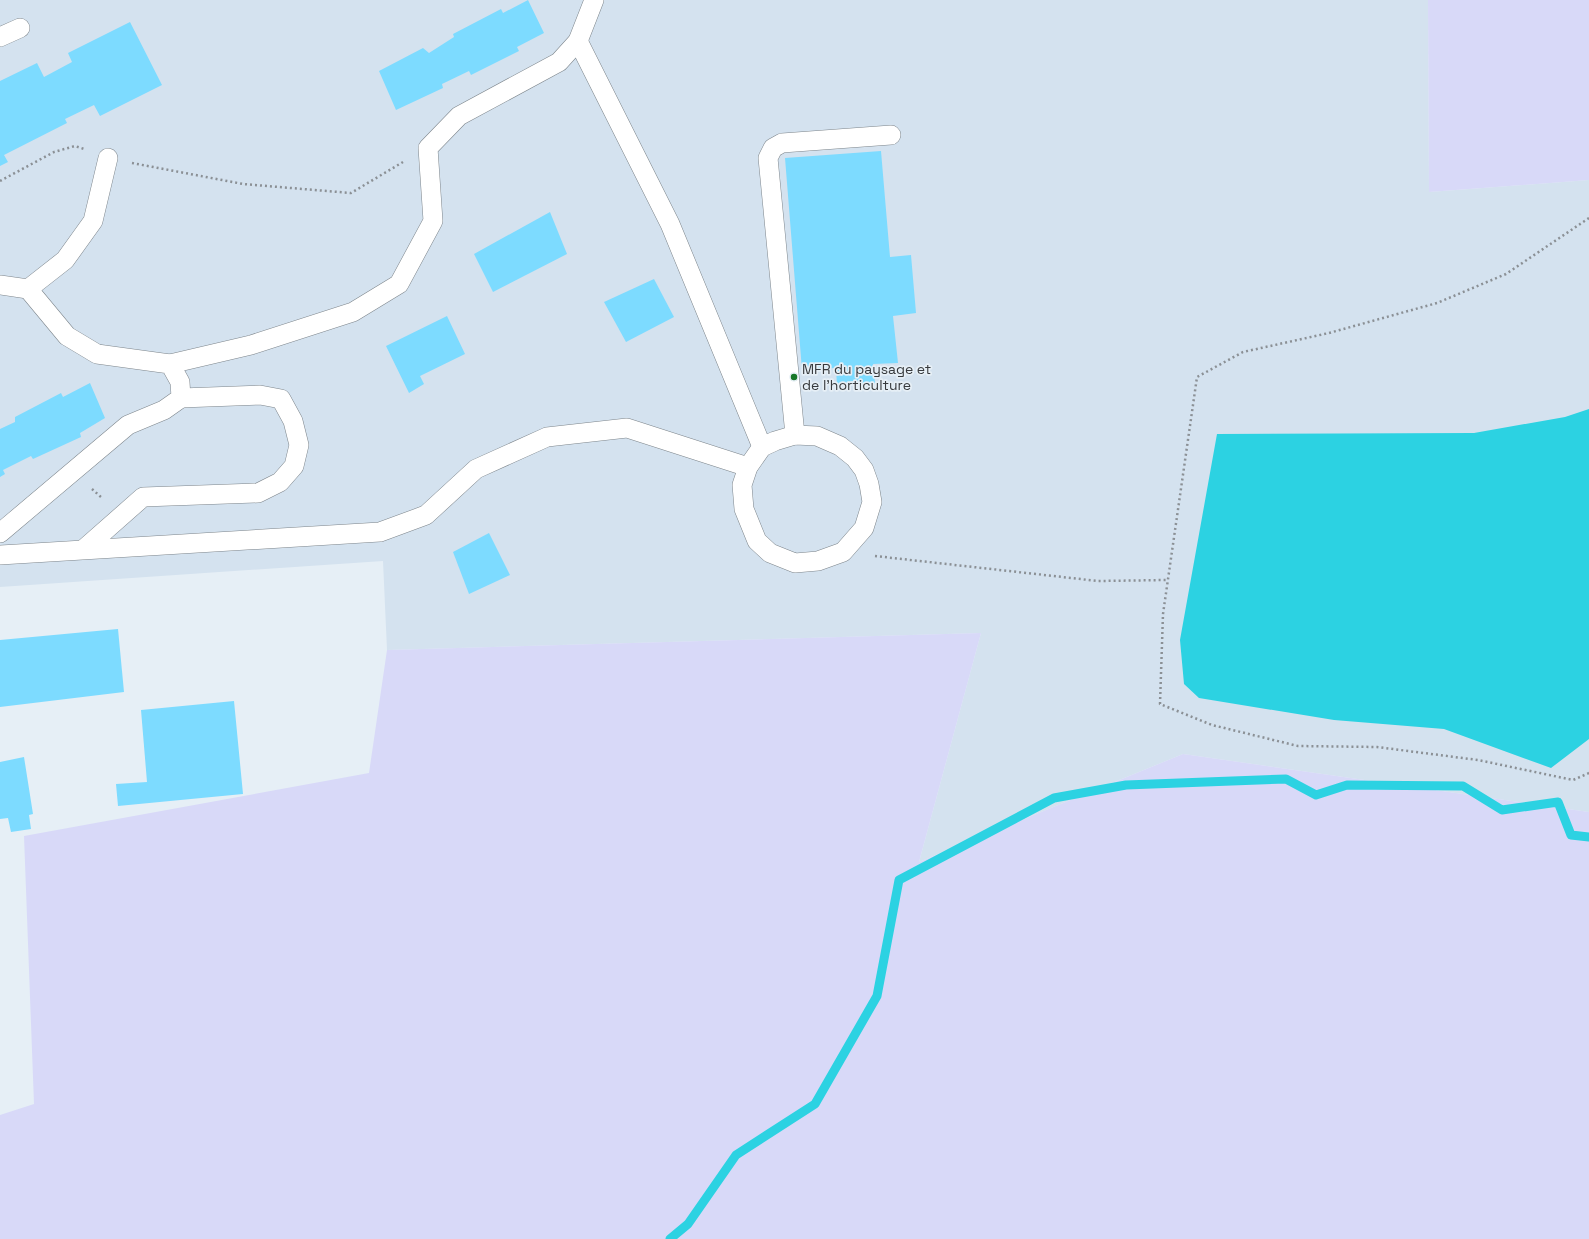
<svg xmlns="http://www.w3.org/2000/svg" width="1589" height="1239" font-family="'Space Grotesk',sans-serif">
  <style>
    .built { fill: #d4e2ef }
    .green { fill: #d8d9f8 }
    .water { fill: #2cd2e2 }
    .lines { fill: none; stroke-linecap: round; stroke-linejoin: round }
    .stream { stroke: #2cd2e2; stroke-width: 9 }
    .building { fill: #7ddbff }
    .lane-casing { stroke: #7d858b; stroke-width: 20 }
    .path { stroke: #8b9095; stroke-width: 2.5; stroke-dasharray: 2 3; stroke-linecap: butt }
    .lane { stroke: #fff; stroke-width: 19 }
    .poi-dot { fill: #187828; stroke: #e6eff6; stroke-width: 1.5 }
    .labels { text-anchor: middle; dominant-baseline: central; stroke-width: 3.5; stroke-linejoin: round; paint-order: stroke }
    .poi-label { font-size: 14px; fill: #373a3d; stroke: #e6eff6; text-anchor: start }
  </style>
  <rect width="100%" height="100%" fill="#e6eff6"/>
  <path class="built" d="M0,0H1428L1429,192L1589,180V812L1183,754L919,862L981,633L387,650L383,561L0,587Z"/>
  <g class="green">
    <path d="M1428,0H1589V180L1429,192Z"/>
    <path d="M981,633L919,862L1183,754L1589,812V1239H0V1115L34,1104L24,836L369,773L387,650Z"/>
  </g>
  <path class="water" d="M1589,409V739L1551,768L1444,729L1334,720L1199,698L1184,684L1180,640L1217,434L1474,433L1565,417Z"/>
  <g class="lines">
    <path class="stream" d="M670,1239L688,1224L736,1155L815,1104L877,996L899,880L1054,798L1126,785L1286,779L1316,795L1347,785L1463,786L1502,810L1558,802L1571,835L1589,837"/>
  </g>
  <g class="building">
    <path d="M528,0L544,33L517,47L519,51L471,75L469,71L442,84L443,88L396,110L379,71L423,48L429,53L454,37L453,34L501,9L503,13Z"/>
    <path d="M130,22L162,85L100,116L94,105L65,119L67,123L4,155L8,162L0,166V81L37,63L44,77L72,62L68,53Z"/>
    <path d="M881,151L890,257L911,255L916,313L893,316L898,363L873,364L875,383L837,386L836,368L802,370L785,158Z"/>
    <path d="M550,212L567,254L493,292L474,254Z"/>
    <path d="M654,279L674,317L626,342L604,302Z"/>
    <path d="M447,316L465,354L420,376L424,384L409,393L386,346Z"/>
    <path d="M90,383L105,418L80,433L81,437L33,459L31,456L3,470L5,474L0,477V429L15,422V417L61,393L63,397Z"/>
    <path d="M489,533L510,575L469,594L453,552Z"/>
    <path d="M118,629L124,692L0,707V640Z"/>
    <path d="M234,701L243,794L118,806L116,784L147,782L141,710Z"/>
    <path d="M24,757L33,814L29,815L31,829L11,832L8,818L0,819V762Z"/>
  </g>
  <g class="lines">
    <g class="lane-casing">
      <g id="lane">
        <path d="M0,37L20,28"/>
        <path d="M578,41L670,224L762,447"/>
        <path d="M0,285L28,289L65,260L93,221L108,158"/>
        <path d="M170,364L251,345L353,312L399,284L433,221L428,148L459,116L559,62L578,41L594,0"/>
        <path d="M795,435L768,158L773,148L782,143L891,135"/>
        <path d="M795,435L817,436L840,446L855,458L864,470L869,484L872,502L864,528L843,552L818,561L795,563L770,553L757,541L744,509L742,485L748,467L762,447L775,441Z"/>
        <path d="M0,533L128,425L164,410L181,398L180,382L170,364L97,354L67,336L28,289"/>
        <path d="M84,549L143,497L258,493L280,482L294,466L299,445L293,421L281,399L260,395L181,398"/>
        <path d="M0,555L380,532L426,515L476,469L547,437L627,428L748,467"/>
      </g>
    </g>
    <g class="path">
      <path d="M132,163L243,184L351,193L403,162"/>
      <path d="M0,181L54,152L75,146L84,149"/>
      <path d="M1589,218L1506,274L1437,303L1329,333L1243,352L1197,377L1163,614L1160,704L1212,725L1298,746L1377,747L1478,760L1573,780L1589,773"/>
      <path d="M92,489L102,498"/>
      <path d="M875,556L1098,581L1167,580"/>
    </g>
    <use href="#lane" class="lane"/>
  </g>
  <circle class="poi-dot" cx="794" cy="377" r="4"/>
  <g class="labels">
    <g class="poi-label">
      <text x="802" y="369">MFR du paysage et<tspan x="802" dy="16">de l'horticulture</tspan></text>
    </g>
  </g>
</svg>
